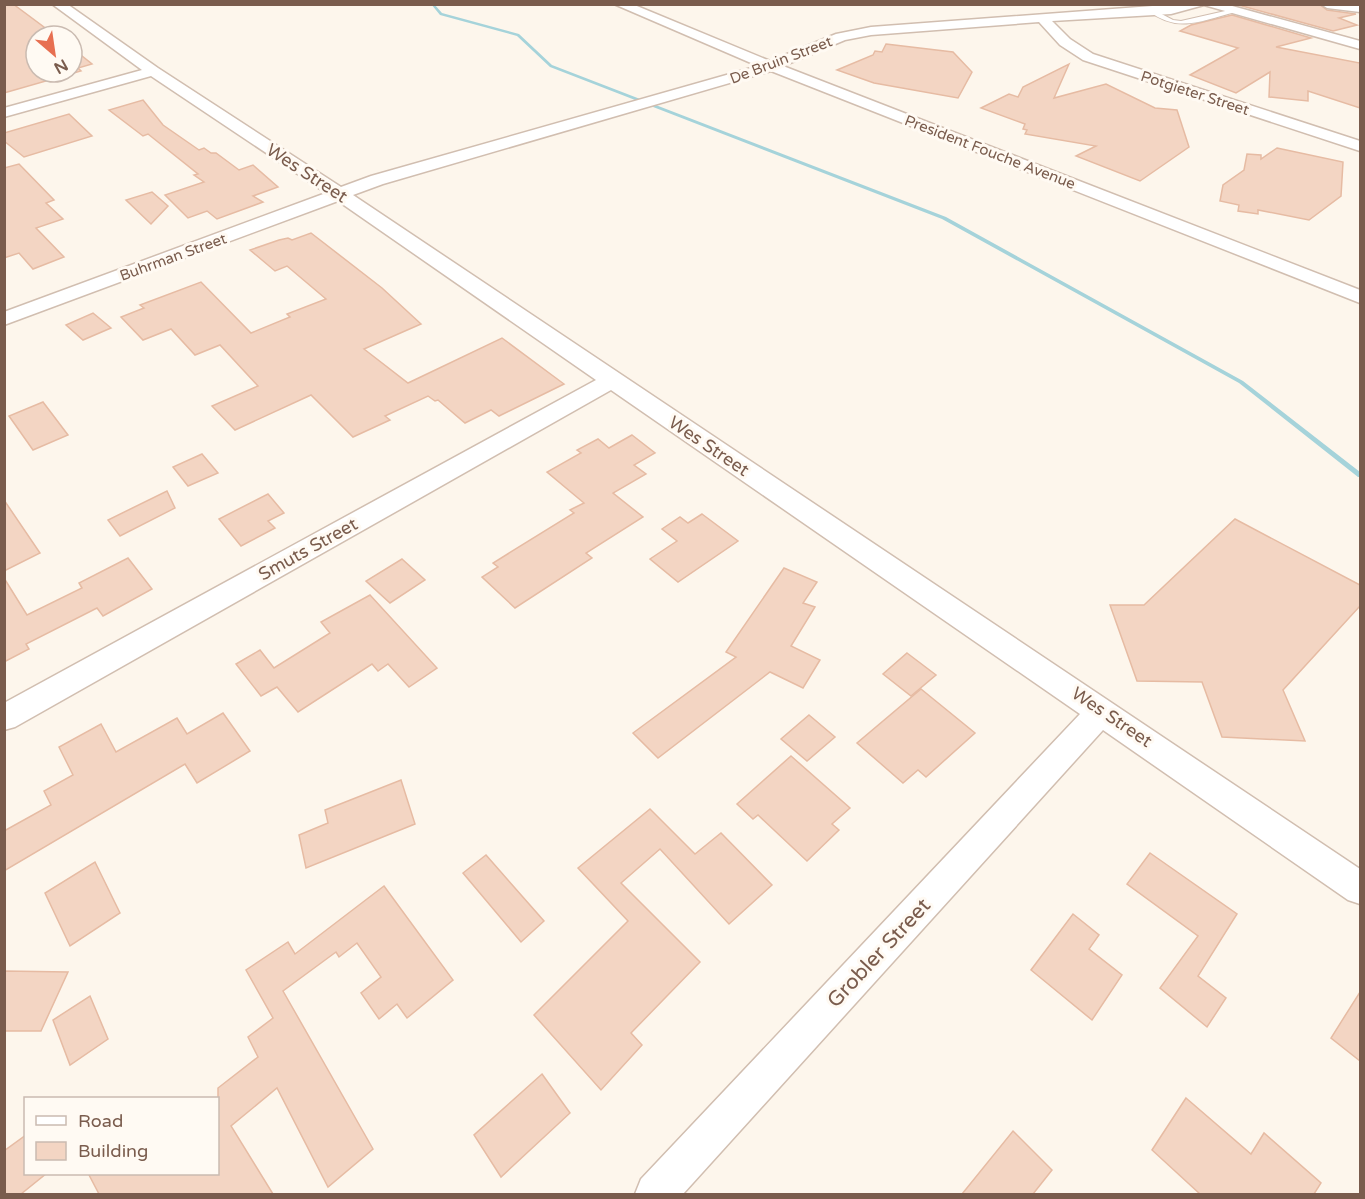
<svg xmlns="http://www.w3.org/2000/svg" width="1365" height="1199" font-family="'Varela Round',sans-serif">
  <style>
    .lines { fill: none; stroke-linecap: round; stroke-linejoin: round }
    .stream { fill: #a5d3da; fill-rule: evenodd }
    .building { fill: #f3d5c3; stroke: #e6bba3; stroke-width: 1.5 }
    .lane-casing { stroke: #d1beb0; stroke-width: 2 }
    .street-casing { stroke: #d1beb0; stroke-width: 3 }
    .lane { fill: #fff; fill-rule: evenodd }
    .street { fill: #fff; fill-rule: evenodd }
    .labels { text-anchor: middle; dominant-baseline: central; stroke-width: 6; stroke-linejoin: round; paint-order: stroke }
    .far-street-label { font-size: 15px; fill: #7a5c4d; stroke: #fffaf3 }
    .street-label { font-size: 18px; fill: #7a5c4d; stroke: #fffaf3 }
    .near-street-label { font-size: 21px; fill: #7a5c4d; stroke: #fffaf3 }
  </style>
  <rect width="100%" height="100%" fill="#fdf6ec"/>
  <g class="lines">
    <path class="stream" d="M434,4L442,13L519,34L552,65L946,217L1243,381L1360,472V477H1358L1239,383L942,219L550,67L517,36L440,15L431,4Z"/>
  </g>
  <g class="building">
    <path d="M4,4H13L56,36H36V72H72V48L92,64L78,68L81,71L4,93Z"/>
    <path d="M1235,4H1319L1327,10L1356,14L1339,18L1357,25L1333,31Z"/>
    <path d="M1232,15L1311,38L1276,47L1360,63V108L1308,91V101L1269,97L1270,72L1236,93L1190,75L1238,48L1180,31L1191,25Z"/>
    <path d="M886,44L953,52L972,72L958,98L874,83L837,70L873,55L875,51L882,52Z"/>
    <path d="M1069,64L1054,98L1106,84L1155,108L1177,110L1189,147L1140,181L1076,156L1096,146L1025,134L1027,130L1023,129L1025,124L981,108L1009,94L1018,97L1023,87Z"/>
    <path d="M143,100L163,125L199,150L204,148L211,153H216L239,170L253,165L278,187L253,196L263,202L217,219L207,211L188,218L165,195L204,182L194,175L198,174L148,134L143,136L109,110Z"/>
    <path d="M69,114L92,136L24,157L4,141V133Z"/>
    <path d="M1277,148L1343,162L1341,196L1309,220L1258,210V214L1238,211L1239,205L1220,201L1223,185L1244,170L1247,154L1261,155V159Z"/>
    <path d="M19,164L54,200L46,203L63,219L36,228L64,257L33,269L19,253L4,258V168Z"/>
    <path d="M152,192L168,206L151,224L126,200Z"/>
    <path d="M311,233L382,288L421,324L364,349L408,383L502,338L564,384L499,416L491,410L465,423L438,400L435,401L428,396L385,416L390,420L353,437L311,395L235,430L212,406L258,386L220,345L195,355L171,329L143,340L121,317L144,308L140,305L201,282L251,333L290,317L287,314L326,299L287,266L275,271L250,250L279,240L288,238L292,240Z"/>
    <path d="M93,313L111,328L83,340L66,325Z"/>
    <path d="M43,402L68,435L33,450L9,416Z"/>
    <path d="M632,435L655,453L634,465L646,474L613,493L643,517L586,553L592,558L515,608L482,577L498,567L493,563L574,513L570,510L584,503L547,472L581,453L577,450L598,439L609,448Z"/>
    <path d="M202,454L218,473L188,486L173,467Z"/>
    <path d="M167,491L175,508L120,536L108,520Z"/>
    <path d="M268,494L284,513L268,521L275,528L241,546L219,519Z"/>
    <path d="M4,500L40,553L4,571Z"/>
    <path d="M702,514L738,541L678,582L650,559L677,541L662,529L680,517L688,523Z"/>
    <path d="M1235,519L1360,585V606L1283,690L1305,741L1222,737L1202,682L1137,681L1110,605H1144Z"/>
    <path d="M128,558L152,589L103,616L97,608L26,644L29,649L4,662V578L27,615L82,588L79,583Z"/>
    <path d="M402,559L425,580L390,603L366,581Z"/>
    <path d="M784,568L817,582L803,603L815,607L791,646L820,660L803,688L770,672L658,758L633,733L736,657L726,652Z"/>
    <path d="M370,595L437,668L409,687L388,664L378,671L372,664L298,712L277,687L261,696L236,664L260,650L274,668L330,633L321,622Z"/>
    <path d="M907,653L936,675L911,696L883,674Z"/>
    <path d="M921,689L975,733L926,777L918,770L903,783L857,743Z"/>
    <path d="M223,713L250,751L197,783L185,764L4,871V831L51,805L44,791L73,775L59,747L101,724L116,752L177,718L187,734Z"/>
    <path d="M809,715L835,737L807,761L781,739Z"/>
    <path d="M791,756L850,808L832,824L839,830L807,861L758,815L753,819L737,804Z"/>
    <path d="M401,780L415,824L306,868L299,835L328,823L325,810Z"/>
    <path d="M650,809L695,854L721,833L772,885L729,924L660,849L621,883L700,962L631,1033L642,1045L601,1090L534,1015L628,921L578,868Z"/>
    <path d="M1150,853L1237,914L1198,976L1226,998L1207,1027L1160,988L1198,936L1127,884Z"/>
    <path d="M486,855L544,921L521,942L463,873Z"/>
    <path d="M95,862L120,913L70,946L45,893Z"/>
    <path d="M384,886L453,980L407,1018L397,1004L379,1019L361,993L381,977L357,943L339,957L336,952L283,991L373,1149L328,1187L277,1088L231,1126L273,1194H99L88,1173H218V1088L258,1057L248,1037L273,1018L246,970L288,942L295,954Z"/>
    <path d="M1073,914L1099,935L1089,949L1122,975L1092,1020L1031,970Z"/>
    <path d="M4,971L68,972L41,1031H4Z"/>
    <path d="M1360,992V1061L1331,1038Z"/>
    <path d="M90,996L108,1039L70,1065L53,1020Z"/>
    <path d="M542,1074L570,1113L501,1177L474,1135Z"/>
    <path d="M1186,1098L1251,1154L1264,1133L1321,1183L1314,1194H1200L1152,1150Z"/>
    <path d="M1013,1131L1052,1170L1033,1194H962Z"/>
    <path d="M26,1135V1173H47L21,1194H4V1151Z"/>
  </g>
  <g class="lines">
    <g class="lane-casing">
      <path id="lane" d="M1234,9L1236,12C1203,20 1178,34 1149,11L1154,10L1173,20L1181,21Z"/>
    </g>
    <g class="street-casing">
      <g id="street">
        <path d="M52,4H67L158,68L341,187L371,176L758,66L614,4H632L770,61L836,34L871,27L1179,4H1225L1360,41V49L1204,5L1171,14L1052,21L1070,39L1093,54L1360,141V151L1083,60L1060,45L1039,22L871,35L845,40L783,66L1360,290V303L771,71L383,184L353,195L1360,869V904L1348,900L1103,730L683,1194H635L641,1179L1080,714L611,390L15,727L4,730V703L596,380L338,201L4,325V312L326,193L151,76L4,117V108L142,70Z"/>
        <path d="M1321,4H1360V12L1327,8Z"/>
      </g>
    </g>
    <use href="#lane" class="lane"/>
    <use href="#street" class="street"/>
  </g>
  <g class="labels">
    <g class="far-street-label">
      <text transform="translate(781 60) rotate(-21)">De Bruin Street</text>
      <text transform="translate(1195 93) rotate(18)">Potgieter Street</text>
      <text transform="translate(990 152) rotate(21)">President Fouche Avenue</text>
      <text transform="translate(173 257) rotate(-20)">Buhrman Street</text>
    </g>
    <g class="street-label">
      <text transform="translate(307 173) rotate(33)">Wes Street</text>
      <text transform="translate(709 446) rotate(34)">Wes Street</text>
      <text transform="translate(308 549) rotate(-29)">Smuts Street</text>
      <text transform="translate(1112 717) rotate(34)">Wes Street</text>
    </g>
    <g class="near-street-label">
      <text transform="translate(879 953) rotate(-47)">Grobler Street</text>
    </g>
  </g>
  <rect width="1365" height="1199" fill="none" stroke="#7a5c4d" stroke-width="12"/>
  <rect x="24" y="1097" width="195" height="78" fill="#fffaf3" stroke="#cabbb1" stroke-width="1.5"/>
  <rect x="36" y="1116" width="30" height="9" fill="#ffffff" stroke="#cabbb1" stroke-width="1.5"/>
  <text x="78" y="1127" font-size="18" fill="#7a5c4d">Road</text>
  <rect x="36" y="1142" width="30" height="18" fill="#f3d5c3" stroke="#cabbb1" stroke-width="1.5"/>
  <text x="78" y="1157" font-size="18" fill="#7a5c4d">Building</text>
  <g transform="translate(54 54) rotate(151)"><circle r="28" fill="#fffaf3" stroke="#cabbb1" stroke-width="1.5"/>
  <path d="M0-4.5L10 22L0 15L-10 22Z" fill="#e76f51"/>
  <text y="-9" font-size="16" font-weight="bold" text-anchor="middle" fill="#7a5c4d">N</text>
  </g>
</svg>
